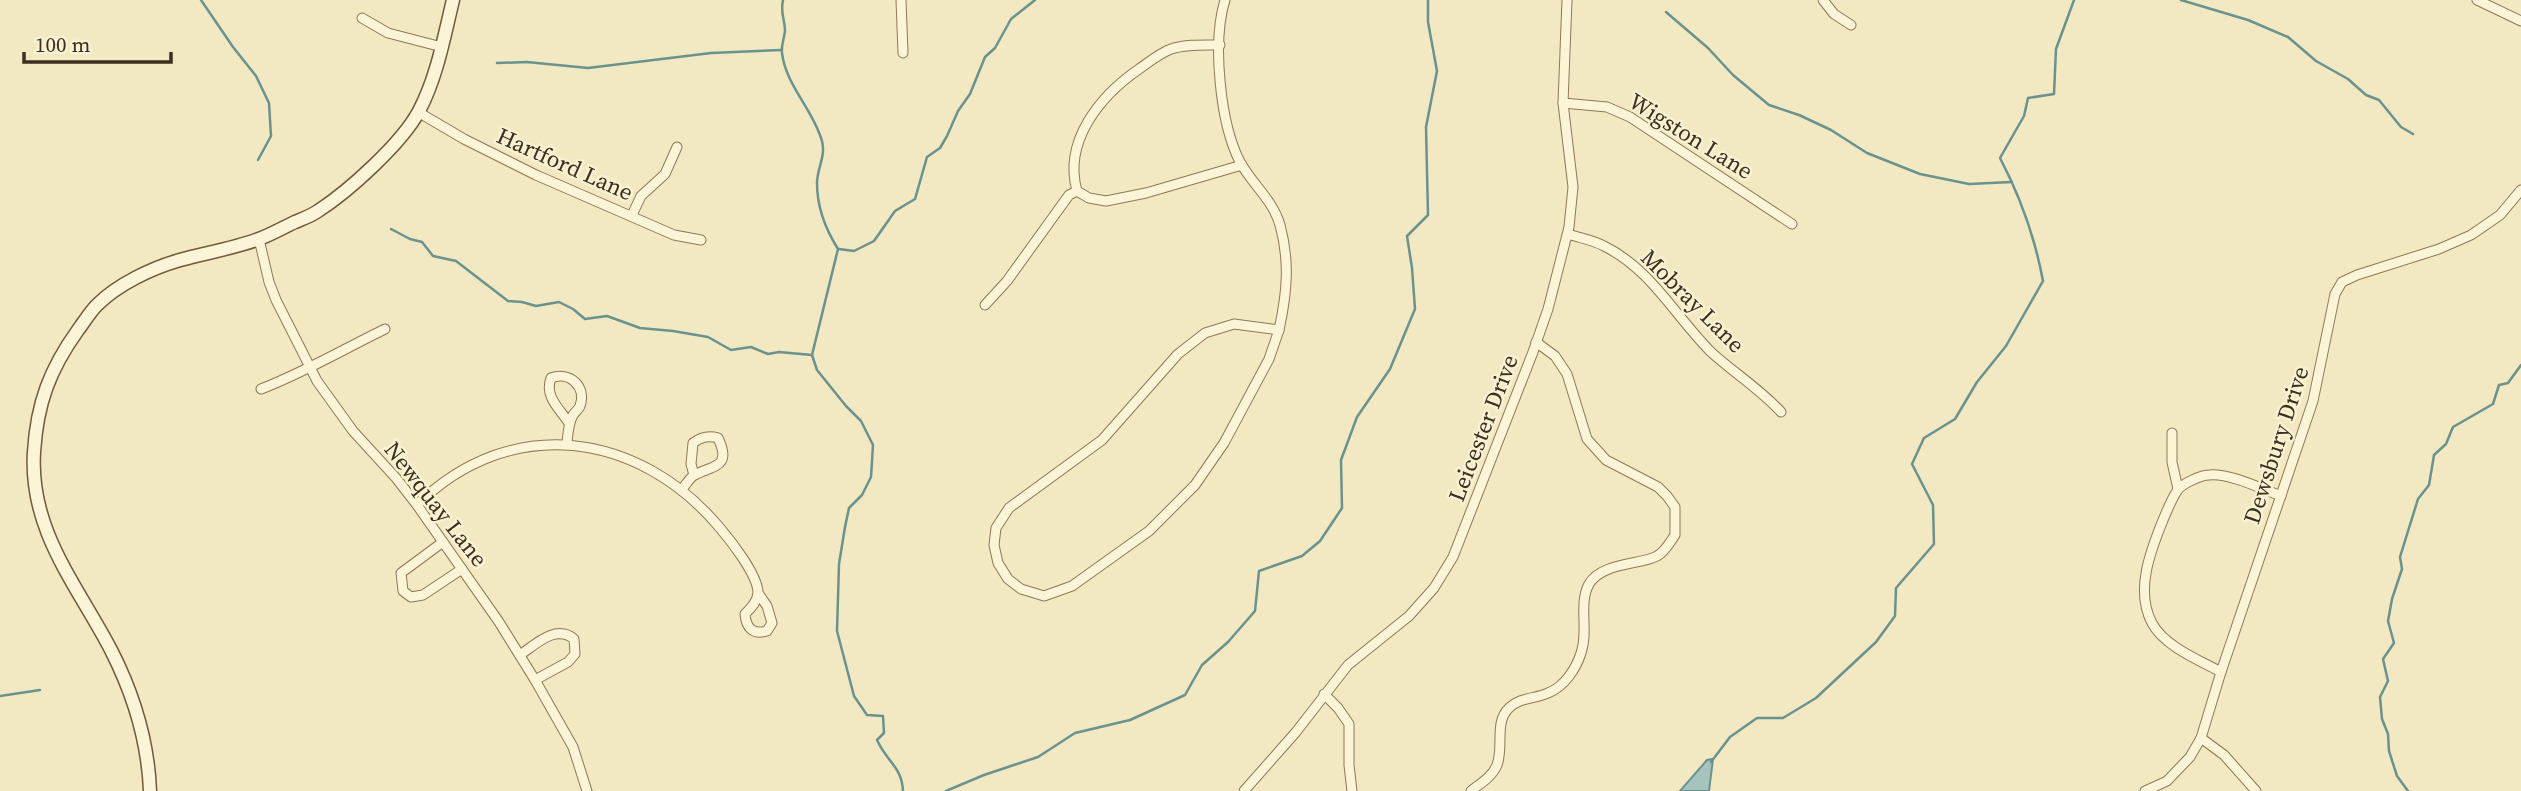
<svg xmlns="http://www.w3.org/2000/svg" width="2521" height="791" font-family="'Source Serif 4',serif">
  <style>
    .water { fill: #a5c4bd; stroke: #6a938d; stroke-width: 2 }
    .lines { fill: none; stroke-linecap: round; stroke-linejoin: round }
    .stream { stroke: #6a938d; stroke-width: 2.5 }
    .street-casing { stroke: #8d7957; stroke-width: 11 }
    .secondary-casing { stroke: #6f5a3b; stroke-width: 15 }
    .street { stroke: #fbf4d6; stroke-width: 9 }
    .secondary { stroke: #fbf4d6; stroke-width: 12 }
    .labels { text-anchor: middle; dominant-baseline: central; stroke-width: 5; stroke-linejoin: round; paint-order: stroke }
    .street-label { font-size: 23px; fill: #3c2f1d; stroke: #f8f1d2 }
  </style>
  <rect width="100%" height="100%" fill="#f2e8c2"/>
  <path class="water" d="M1713,759L1709,791H1680L1707,760Z"/>
  <g class="lines">
    <g class="stream">
      <path d="M201,0L233,47L256,76L269,103L271,136L258,160"/>
      <path d="M783,0C780,14 785,19 785,31C784,39 781,46 782,53C786,86 813,109 822,141C826,157 817,168 817,183C817,207 826,230 838,249L812,355L817,370L846,406L861,421L873,445L871,477L862,495L849,508L845,527L839,564L837,631L854,696L867,715L883,716L884,733L877,740C887,762 902,767 903,791"/>
      <path d="M2181,0L2248,20L2288,37L2316,61L2348,79L2366,95L2379,100L2401,127L2413,134"/>
      <path d="M1666,12L1708,48L1733,75L1769,105L1799,115L1831,130L1867,153L1920,174L1969,184L2012,182"/>
      <path d="M497,63L527,62L588,68L711,53L781,50"/>
      <path d="M391,229L410,239L422,242L433,256L456,261L508,301L522,302L536,306L559,302L573,309L585,319L607,316L640,328L673,331L708,337L731,350L751,347L768,354L779,352L812,355"/>
      <path d="M839,249L854,251L874,241L895,211L915,199L927,157L940,148L947,136L958,111L970,94L985,57L995,48L1011,19L1035,0"/>
      <path d="M0,696L40,690"/>
      <path d="M1711,762L1730,737L1757,718H1783L1816,698L1876,642L1895,616L1896,588L1934,544L1933,505L1912,464L1924,438L1955,419L1977,382L2006,346L2043,281C2035,238 2021,198 2000,158L2024,116L2028,98L2054,94L2056,49L2074,0"/>
      <path d="M946,791L984,775L1038,757L1075,733L1130,720L1185,695L1202,665L1228,642L1255,611L1259,571L1302,556L1320,541L1342,508L1341,460L1357,417L1390,369L1415,309L1412,268L1407,236L1428,215L1426,127L1437,71L1428,22V0"/>
      <path d="M2408,791L2397,776L2389,751L2388,734L2382,719L2380,697L2388,681L2383,659L2394,643L2388,621L2392,599L2402,569L2400,557L2418,499L2429,485L2434,455L2446,444L2453,427L2493,404L2499,385L2508,383L2521,365"/>
    </g>
    <g class="street-casing">
      <g id="street">
        <path d="M901,0L903,53"/>
        <path d="M1225,0C1212,42 1220,123 1240,162C1252,184 1273,200 1280,225C1290,262 1287,293 1279,330"/>
        <path d="M1823,0L1834,14L1851,25"/>
        <path d="M2477,0L2521,21"/>
        <path d="M362,18L388,33L442,47"/>
        <path d="M1220,45C1204,45 1186,44 1171,49C1160,53 1149,62 1139,69C1100,96 1063,141 1077,191L1089,198L1106,201L1146,193L1242,165"/>
        <path d="M1563,103L1607,107L1630,117L1792,224"/>
        <path d="M418,112L464,139L536,175L674,235L701,240"/>
        <path d="M632,215L641,196L665,174L677,147"/>
        <path d="M1568,234C1580,238 1593,240 1604,246C1651,269 1675,316 1711,352C1734,373 1760,389 1781,412"/>
        <path d="M259,239L269,282L276,300L317,381L353,431L396,478L417,505L499,622L535,680L573,747L587,791"/>
        <path d="M985,305L1007,281L1069,195L1077,191"/>
        <path d="M1234,324L1279,330L1269,359L1224,443L1195,485L1149,531L1072,586L1044,596L1021,589L1008,579L998,563L994,545L996,528L1009,508L1102,440L1178,354L1205,333Z"/>
        <path d="M261,389C303,373 344,349 385,329"/>
        <path d="M2172,433V462L2178,489"/>
        <path d="M567,443C568,434 568,424 573,415C575,412 579,409 580,406C587,386 569,371 551,378C544,397 560,409 569,423"/>
        <path d="M682,489C685,486 689,479 693,476C711,465 733,469 718,438C708,435 701,437 693,443L691,464L694,475"/>
        <path d="M417,505C510,413 639,431 720,528C731,541 757,574 758,592C758,601 751,608 745,614C746,628 753,635 767,631L772,623L767,606L758,593"/>
        <path d="M443,542L401,573L403,591L411,597L423,595L462,569"/>
        <path d="M520,655C536,644 556,624 574,639L575,654L568,662L535,680"/>
        <path d="M2221,672C2199,660 2164,646 2152,623C2135,591 2150,552 2163,520C2167,511 2171,500 2177,491C2181,484 2201,475 2209,475C2230,473 2262,489 2281,496"/>
        <path d="M1324,694L1338,708L1349,724V765L1352,791"/>
        <path d="M2201,738L2224,755L2256,791"/>
        <path d="M1244,791L1296,732L1348,665L1409,616L1434,588L1453,557L1533,352L1548,309L1569,227L1573,187L1563,103L1567,0"/>
        <path d="M1471,791C1481,783 1492,777 1497,765C1504,747 1494,722 1509,708C1520,697 1535,699 1548,693C1564,687 1576,669 1581,653C1589,631 1578,604 1589,584C1602,562 1641,565 1657,556C1665,552 1670,542 1675,535V507L1667,496L1658,487L1606,460L1587,439L1567,374L1555,356L1536,342"/>
        <path d="M2145,791L2167,781L2190,757L2201,738L2221,672L2313,401L2335,294L2342,282L2357,275L2439,249L2471,235L2500,215L2521,190"/>
      </g>
    </g>
    <g class="secondary-casing">
      <path id="secondary" d="M150,791C148,740 134,695 111,650C77,585 29,530 34,452C37,403 50,369 78,330C84,322 90,312 97,305C118,284 152,268 180,260C205,253 231,249 256,240C269,236 282,228 295,222C302,219 311,216 318,211C349,191 402,143 419,111C437,77 444,37 453,0"/>
    </g>
    <use href="#street" class="street"/>
    <use href="#secondary" class="secondary"/>
  </g>
  <g class="labels">
    <g class="street-label">
      <text transform="translate(1691 136) rotate(32)">Wigston Lane</text>
      <text transform="translate(565 164) rotate(24)">Hartford Lane</text>
      <text transform="translate(1693 301) rotate(45)">Mobray Lane</text>
      <text transform="translate(1483 428) rotate(-69)">Leicester Drive</text>
      <text transform="translate(2276 445) rotate(-72)">Dewsbury Drive</text>
      <text transform="translate(436 504) rotate(52)">Newquay Lane</text>
    </g>
  </g>
  <path d="M24 52v10h147v-10" fill="none" stroke="#3c2f1d" stroke-width="3.5"/>
  <text x="35" y="52" font-size="21" fill="#3c2f1d" stroke="#f8f1d2" stroke-width="5" paint-order="stroke">100 m</text>
</svg>
